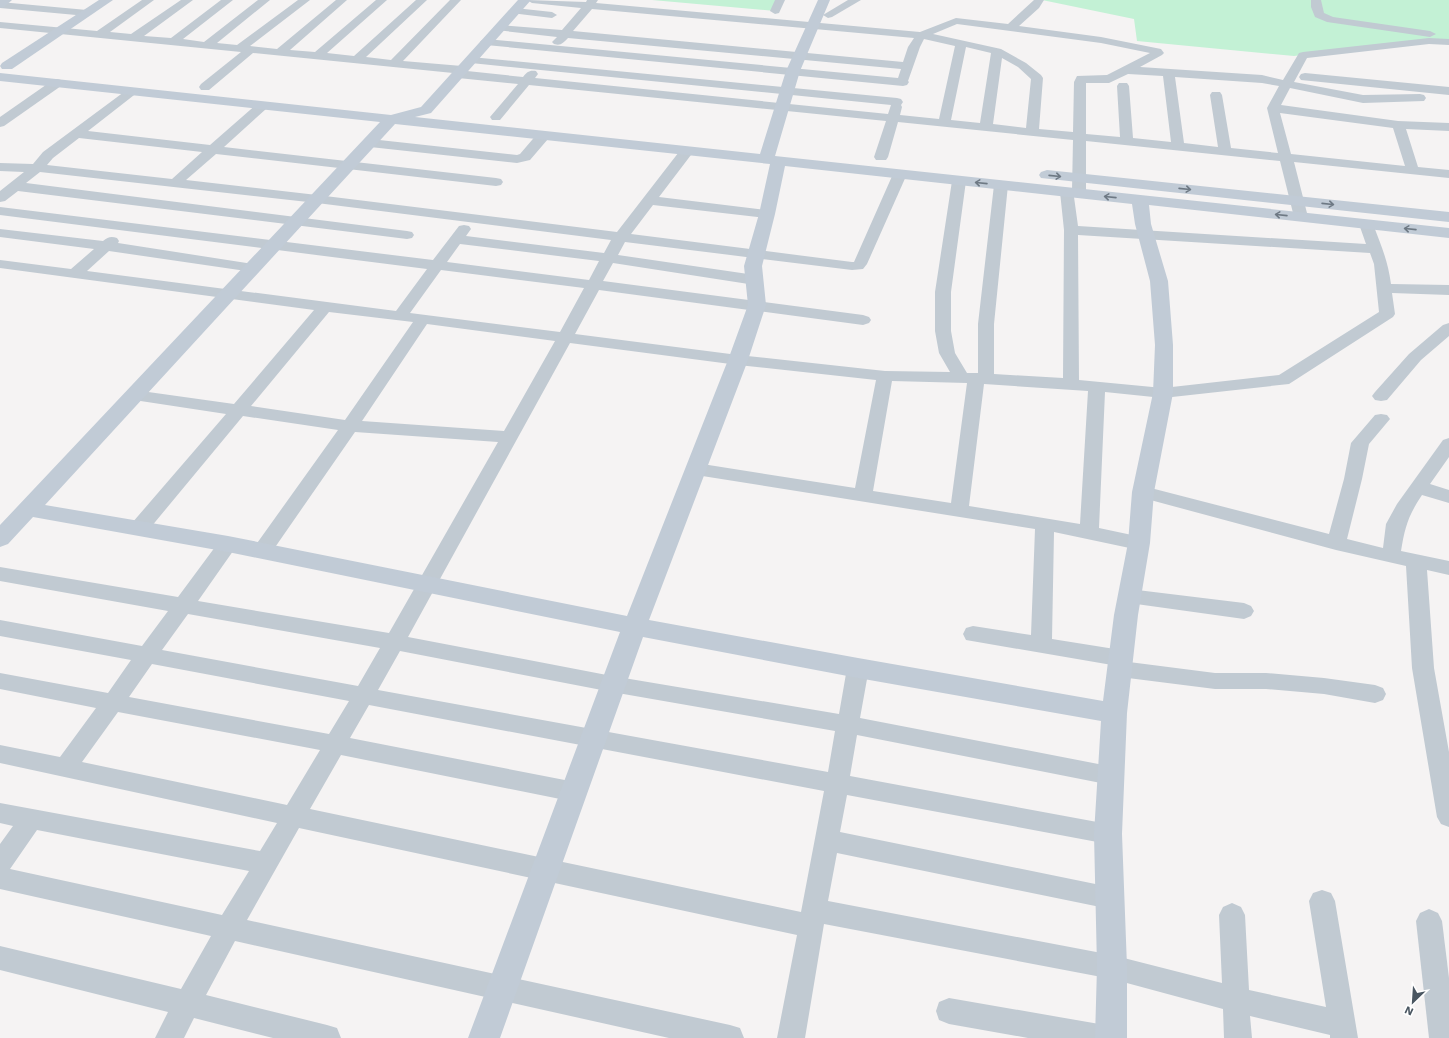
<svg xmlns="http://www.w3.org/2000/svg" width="1449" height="1038" font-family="'Work Sans',sans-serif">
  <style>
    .green { fill: #c3f1d5 }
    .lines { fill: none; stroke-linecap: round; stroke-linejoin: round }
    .street { fill: #c1cad2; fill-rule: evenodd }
    .secondary { fill: #c1cbd6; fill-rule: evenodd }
    .oneway { stroke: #6e7984 }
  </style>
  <rect width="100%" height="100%" fill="#f5f3f3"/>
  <g class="green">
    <path d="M652,0H780L775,11Z"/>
    <path d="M1042,0H1449V41L1428,39L1294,56L1137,41L1134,19Z"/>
  </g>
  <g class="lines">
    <g class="street">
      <path d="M142,0H154L110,32L131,34L181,0H193L144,36L171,38L221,0H233L183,39L204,42L258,0H270L217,43L237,45L298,0H310L250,46L277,49L336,0H347L290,50L315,52L376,0H387L327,53L354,56L416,0H427L366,57L391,60L450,0H461L403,61L462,66L466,68L467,71L523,77C527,72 529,70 536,71L538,74L535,78L888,114L891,105L471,63L467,62L465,60L467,58L471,57L897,98L901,99L903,102L901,105L902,107L900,115L939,119L955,46L924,39L920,47L908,81L909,82L907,85L903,86L486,45L482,44L480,42L482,40L486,39L898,78L901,69L568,38C563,43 561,46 554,44L552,42L557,37L496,30L494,28L500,25L562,30L581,8L532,3L527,0L586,2L587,0H598L596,3L920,32L956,18L1008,24L1034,0H1044L1039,8L1019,26L1101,37L1161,49L1164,53L1162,55L1140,67L1262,75L1283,80L1299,53L1303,52L1429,38L1449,39V45L1429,44L1307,58L1294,82L1363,95L1420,94L1424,95L1426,98L1424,101L1363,103L1290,88L1281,105L1398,121L1449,123V131L1406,129L1418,167L1449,170V178L1294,162L1308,217L1306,220L1301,221L1296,220L1294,217L1280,161L1086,141V194L1084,197H1074L1078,226L1366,244L1359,224L1361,221L1366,220L1371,221L1373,224C1381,245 1388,261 1391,284L1449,285V295L1392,293L1395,314L1393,317L1289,384L1163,398L1105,392L1099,528L1146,538L1149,543L1146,548L1139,550L1054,532L1052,639L1121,650L1129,652L1132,658L1129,662L1215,673H1266L1324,678L1375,685L1383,688L1386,694L1383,700L1375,703L1324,694L1266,689H1215L1120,677L1112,675L1109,669L1112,665L966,640L963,634L966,628L973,626L1031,635L1035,529L696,475L690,473L687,469L690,465L696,463L855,488L876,380L738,365L570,343L408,637L612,676L839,714L847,668L850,662L858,660L866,662L869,668L860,718L1119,768L1123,775L1119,782L1111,785L857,735L850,776L1108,824L1117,827L1120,834L1117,841L1108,844L847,795L840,832L1110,887L1119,890L1123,898L1119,906L1110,909L837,853L828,901L1112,955L1222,983L1219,915L1223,907L1232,903L1241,907L1245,915L1249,990L1326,1007L1309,901L1313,893L1322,890L1331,893L1335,901L1358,1038H1330V1035L1250,1016L1252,1038H1224L1223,1009L1112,979L824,924L805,1038H777L797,935L299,828L247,920L730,1025L740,1028L744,1038H669L235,941L206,995L327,1025L337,1028L341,1038H273L194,1018L184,1038H155L168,1012L0,970V946L181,989L211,936L0,889V844L13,826L0,823V803L260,851L277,823L0,763V745L60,757L96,708L0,689V673L108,693L131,660L0,636V620L142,646L168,611L0,581V567L178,597L221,539L228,537L235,539L238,544L198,601L389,633L498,442L355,432L269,556L262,558L255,556L252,551L255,546L338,430L243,416L146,533L139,535L132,533L129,528L132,523L226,414L134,400L128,399L126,395L128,391L134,390L234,404L314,310L0,268V260L71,269L94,249L0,237V229L103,241C108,237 111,236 117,238L119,241L118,243L253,264L258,265L260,268L258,271L253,272L109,251L87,271L396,311L427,269L0,215V207L433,260L459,226L464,225L469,226L471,229L466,236L604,253L611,240L317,203L40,172L26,183L407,231L412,232L414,235L412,238L407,239L18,191L5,201L0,202V191L24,172L0,171V163L33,164L43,152L128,89H136L138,92L88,131L210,145L258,103H266L268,106L266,109L224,147L496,178L501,179L503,182L501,185L496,186L216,154L186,180L317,195L617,232L682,148H692L694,151L659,197L767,210L772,211L774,214L772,217L767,218L653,205L631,234L852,262H854L893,174L895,171H905L907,174L867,264L863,269L852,270L625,242L618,255L755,275L760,277L763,280L760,283L755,285L613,263L603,281L863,315L869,317L871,320L869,323L863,325L599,290L575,334L738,355L885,371L950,372L939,353L935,331V292L952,181L954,178H964L966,181L951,292V331L955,353L967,373H978V324L994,185L996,182H1006L1008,185L994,324V374L1063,378L1064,230L1060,192L1062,189L1067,188L1072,190L1073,140L898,122L888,157L886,160H876L874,157L886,121L529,85L500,120H492L490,117L518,84L458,78L454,77L453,73L253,53L209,90H201L199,87L201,84L241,52L0,28V22L97,31ZM592,9L914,38L908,47L903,62L573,31ZM957,24L1101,43L1150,53L1107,75L1077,76L1074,82L1073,132L1039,129L1043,78L1041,75L1026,63L1001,49L933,34ZM966,47L991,53L980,123L951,120ZM1002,58L1018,67L1031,79L1026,128L993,124ZM1128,74L1163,76L1171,142L1133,138L1129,86L1127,83H1119L1117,86L1120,137L1086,134V83H1109ZM1175,77L1262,83L1279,86L1267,108L1278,153L1231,148L1222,95L1220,92H1212L1210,95L1218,147L1184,143ZM1280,113L1393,128L1405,166L1291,154ZM79,138L202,152L172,179L47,165L53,158ZM1078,235L1370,253L1374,264L1379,312L1279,375L1163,388L1079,380ZM460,244L599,261L589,280L447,262ZM441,270L584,288L560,332L410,313ZM329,312L413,322L345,420L251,406ZM427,324L555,341L504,431L362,421ZM892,381L967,383L951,503L873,491ZM984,384L1088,391L1080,524L969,506ZM188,614L380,648L358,686L162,650ZM400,651L612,692L835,731L828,772L378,690ZM152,664L349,701L329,734L129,697ZM369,705L824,791L801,912L310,809L341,755L575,802L583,799L587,792L583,785L575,782L350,738ZM118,712L320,750L287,805L82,762ZM37,830L249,871L222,915L10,869Z"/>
      <path d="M775,0H785L779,13L775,14L770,11Z"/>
      <path d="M848,0H861L832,17L828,18L823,15Z"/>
      <path d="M1311,0H1321L1324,13L1333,17L1430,31L1436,34L1430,37L1327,22L1315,17L1311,7Z"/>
      <path d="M0,2L87,10L92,13L87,16L0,8Z"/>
      <path d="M515,8L552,12L557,15L552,18L511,13L510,11Z"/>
      <path d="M1305,73L1449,87V95L1301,80L1299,77L1301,74Z"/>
      <path d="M57,79L61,80L63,83L61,86L4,126L0,127V117L53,80Z"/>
      <path d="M543,132L548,133L549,136L548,139L530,160L517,163L370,147L365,146L364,143L365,140L370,139L517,155L520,154L538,133Z"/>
      <path d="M1449,323V336L1421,360L1387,400L1381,401L1375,400L1372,396L1375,392L1409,354L1443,325Z"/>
      <path d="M1381,414L1387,415L1390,419L1369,444L1362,479L1347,539L1383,548L1386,524L1397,504L1443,440L1449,438V457L1430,484L1449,490V503L1422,495C1408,516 1405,527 1401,551L1449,561V575L1427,570L1434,668L1449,752V827L1441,824L1437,817L1412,668L1406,566L1336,550L1143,498L1136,496L1134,492L1136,488L1143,486L1329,534L1344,479L1351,443L1375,415Z"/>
      <path d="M1129,589L1244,603L1251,606L1254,611L1251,616L1244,619L1129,603L1122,601L1119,596L1122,591Z"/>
      <path d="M1429,909L1438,913L1442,921L1449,978V1038H1429L1416,921L1420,913Z"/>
      <path d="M949,998L1105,1025L1115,1028L1119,1038H1028L949,1024L939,1020L936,1011L939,1002Z"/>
    </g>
    <g class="secondary">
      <path d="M0,0H12L4,7L0,8Z"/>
      <path d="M99,0H113L12,69H2L0,66L2,63Z"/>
      <path d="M518,0H531L431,113L415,117L760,154L786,71L818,0H830L800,71L775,156L1449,228V238L1149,205L1151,224L1168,281L1173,345V393L1154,492L1150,543L1138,615L1127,713L1122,834L1127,967V1038H1095L1097,967L1094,834L1101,721L858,678L643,637L500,1038H468L620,632L228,552L33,517L8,544L0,547V525L380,122L0,81V73L391,115L421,107ZM395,124L770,164L759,214L744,266L748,305L728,360L627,616L228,536L45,505ZM785,166L1132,204L1135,224L1150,281L1155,345L1153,393L1132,492L1128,543L1114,615L1103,701L858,658L649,620L748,360L766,305L762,266L775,214Z"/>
      <path d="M1047,170L1449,212V222L1041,178L1039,175L1041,172Z"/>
    </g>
  </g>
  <defs><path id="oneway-shaft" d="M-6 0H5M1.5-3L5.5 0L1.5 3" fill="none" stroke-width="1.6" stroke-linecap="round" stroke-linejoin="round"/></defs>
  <g class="oneway">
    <use href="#oneway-shaft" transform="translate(1055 176) rotate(6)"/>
    <use href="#oneway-shaft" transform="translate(981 183) rotate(-174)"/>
    <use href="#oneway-shaft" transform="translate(1185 189) rotate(6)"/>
    <use href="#oneway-shaft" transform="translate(1110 197) rotate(-174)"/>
    <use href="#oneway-shaft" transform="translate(1328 204) rotate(6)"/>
    <use href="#oneway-shaft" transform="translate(1281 215) rotate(-174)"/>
    <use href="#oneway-shaft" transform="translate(1410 229) rotate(-174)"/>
  </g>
  <g transform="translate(1413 1002) rotate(205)" stroke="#ffffff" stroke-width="3" paint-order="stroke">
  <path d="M0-3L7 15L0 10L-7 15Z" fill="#4a5661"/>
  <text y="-6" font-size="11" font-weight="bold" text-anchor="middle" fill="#4a5661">N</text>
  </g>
</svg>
